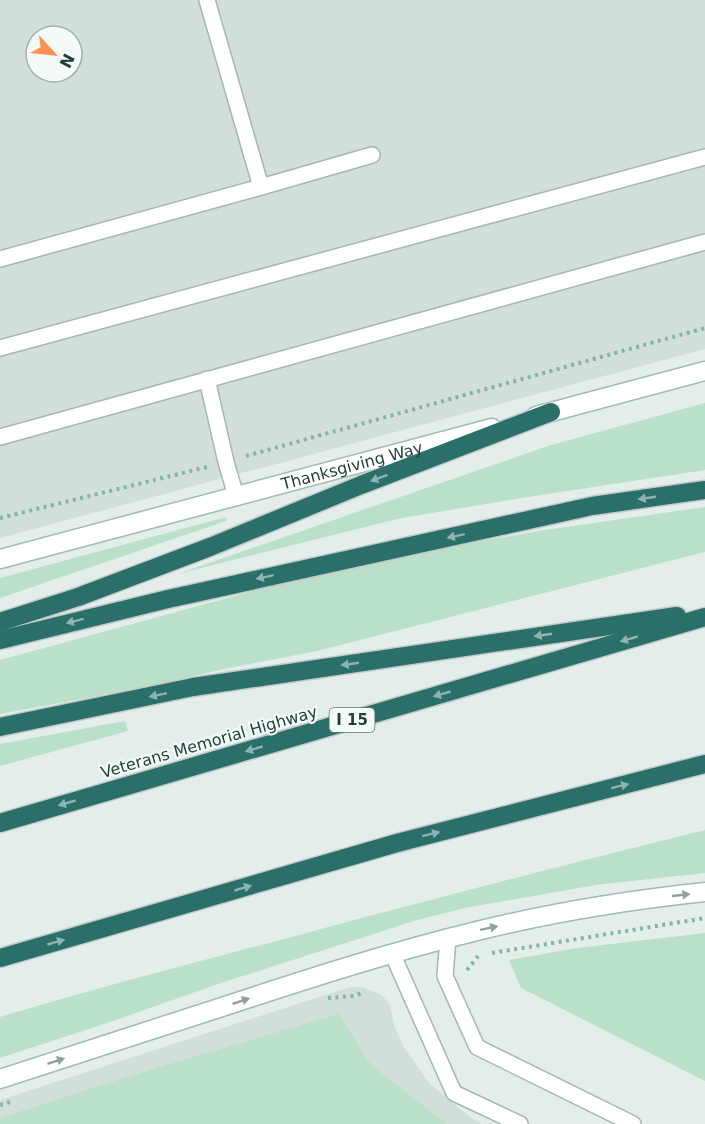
<svg xmlns="http://www.w3.org/2000/svg" width="705" height="1124" font-family="'DejaVu Sans',sans-serif">
  <style>
    .built { fill: #d1ded9; fill-rule: evenodd }
    .green { fill: #bae0c9 }
    .lines { fill: none; stroke-linecap: round; stroke-linejoin: round }
    .lane-casing { stroke: #a5b7b2; stroke-width: 18 }
    .secondary-casing { stroke: #a0bab4; stroke-width: 21 }
    .highway-casing { stroke: #c1cac8; stroke-width: 21 }
    .path { stroke: #81b4aa; stroke-width: 4; stroke-dasharray: 3 4.5; stroke-linecap: butt }
    .lane { stroke: #fff; stroke-width: 15 }
    .secondary { stroke: #fff; stroke-width: 18 }
    .highway { stroke: #2a6f6a; stroke-width: 18 }
    .oneway { fill: #8fb4b0 }
    .oneway2 { fill: #90a09e }
    .labels { text-anchor: middle; dominant-baseline: central; stroke-width: 4.5; stroke-linejoin: round; paint-order: stroke }
    .shield { fill: #f4faf7; stroke: #607874; stroke-width: 1.5 }
    .shield-label { font-size: 15px; font-weight: bold; fill: #21413c }
    .street-label { font-size: 16px; fill: #21413c; stroke: #f4faf7 }
  </style>
  <rect width="100%" height="100%" fill="#e3eeea"/>
  <g class="built">
    <path d="M0,0H705V349L0,538ZM36,36H72V72H36Z"/>
    <path d="M350,987H363L382,995L390,1005L394,1025L403,1046L429,1083L470,1117L482,1124H0V1100Z"/>
  </g>
  <g class="green">
    <path d="M705,403V470L528,497L402,518L177,574L551,445Z"/>
    <path d="M705,507V552L317,651L224,669L146,687L0,714V660L316,574L430,550L545,530Z"/>
    <path d="M226,517V521L0,598V578Z"/>
    <path d="M125,721L128,731L0,766V744Z"/>
    <path d="M705,830V873L596,885L465,908L414,921L221,983L116,1020L0,1058V1017C94,989 189,964 284,939C424,901 564,865 705,830Z"/>
    <path d="M705,933V1081L521,988L509,960L577,948Z"/>
    <path d="M339,1014L371,1065L447,1124H0V1118L146,1071Z"/>
  </g>
  <g class="lines">
    <g class="lane-casing">
      <g id="lane">
        <path d="M207,0L261,187L372,155"/>
        <path d="M0,259L261,187"/>
        <path d="M0,348L705,157"/>
        <path d="M207,379L226,462L236,496"/>
        <path d="M0,437L705,242"/>
        <path d="M448,938L445,976L477,1047L633,1124"/>
        <path d="M392,953L454,1093L520,1124"/>
      </g>
    </g>
    <g class="secondary-casing">
      <g id="secondary">
        <path d="M536,416L705,371"/>
        <path id="s1" d="M0,559L492,428"/>
        <path d="M0,1079C75,1055 150,1030 225,1006C310,978 394,951 481,930C555,912 630,900 705,892"/>
      </g>
    </g>
    <g class="highway-casing">
      <g id="highway">
        <path d="M0,622L78,597L210,547L361,485L551,412"/>
        <path d="M0,640L168,599L592,506L705,490"/>
        <path d="M0,727L193,687L677,616"/>
        <path d="M0,823L705,617"/>
        <path d="M0,958L397,843L705,764"/>
      </g>
    </g>
    <g class="path">
      <path d="M246,456L705,328"/>
      <path d="M0,518L207,467"/>
      <path d="M492,953L705,918"/>
      <path d="M467,970L479,955"/>
      <path d="M328,998L354,996L365,992"/>
      <path d="M0,1105L10,1102"/>
    </g>
    <use href="#lane" class="lane"/>
    <use href="#secondary" class="secondary"/>
    <use href="#highway" class="highway"/>
  </g>
  <defs><path id="oneway-solid" d="M-6-.8H1V-3.2L6.5 0L1 3.2V.8H-6Z" transform="scale(1.5)"/></defs>
  <g class="oneway">
    <use href="#oneway-solid" transform="translate(379 478) rotate(159)"/>
    <use href="#oneway-solid" transform="translate(647 498) rotate(172)"/>
    <use href="#oneway-solid" transform="translate(456 536) rotate(168)"/>
    <use href="#oneway-solid" transform="translate(265 577) rotate(168)"/>
    <use href="#oneway-solid" transform="translate(75 621) rotate(166)"/>
    <use href="#oneway-solid" transform="translate(543 635) rotate(172)"/>
    <use href="#oneway-solid" transform="translate(629 639) rotate(164)"/>
    <use href="#oneway-solid" transform="translate(350 664) rotate(172)"/>
    <use href="#oneway-solid" transform="translate(442 694) rotate(164)"/>
    <use href="#oneway-solid" transform="translate(158 695) rotate(168)"/>
    <use href="#oneway-solid" transform="translate(254 749) rotate(164)"/>
    <use href="#oneway-solid" transform="translate(620 786) rotate(-14)"/>
    <use href="#oneway-solid" transform="translate(67 803) rotate(164)"/>
    <use href="#oneway-solid" transform="translate(431 834) rotate(-14)"/>
    <use href="#oneway-solid" transform="translate(243 888) rotate(-16)"/>
    <use href="#oneway-solid" transform="translate(56 942) rotate(-16)"/>
  </g>
  <g class="oneway2">
    <use href="#oneway-solid" transform="translate(681 895) rotate(-6)"/>
    <use href="#oneway-solid" transform="translate(489 928) rotate(-12)"/>
    <use href="#oneway-solid" transform="translate(241 1001) rotate(-18)"/>
    <use href="#oneway-solid" transform="translate(56 1061) rotate(-18)"/>
  </g>
  <g class="labels">
    <rect class="shield" x="329.5" y="708" width="45" height="24" rx="4.5"/>
    <g class="shield-label">
      <text x="352" y="720">I 15</text>
    </g>
    <g class="street-label">
      <text stroke="none"><textPath href="#s1" startOffset="364">Thanksgiving Way</textPath></text>
      <text transform="translate(209 742) rotate(-16)">Veterans Memorial Highway</text>
    </g>
  </g>
  <g transform="translate(54 54) rotate(117)"><circle r="28" fill="#f4faf7" stroke="#a0b0ac" stroke-width="1.5"/>
  <path d="M0-4.5L10 22L0 15L-10 22Z" fill="#fc9152"/>
  <text y="-9" font-size="16" font-weight="bold" text-anchor="middle" fill="#21413c">N</text>
  </g>
</svg>
